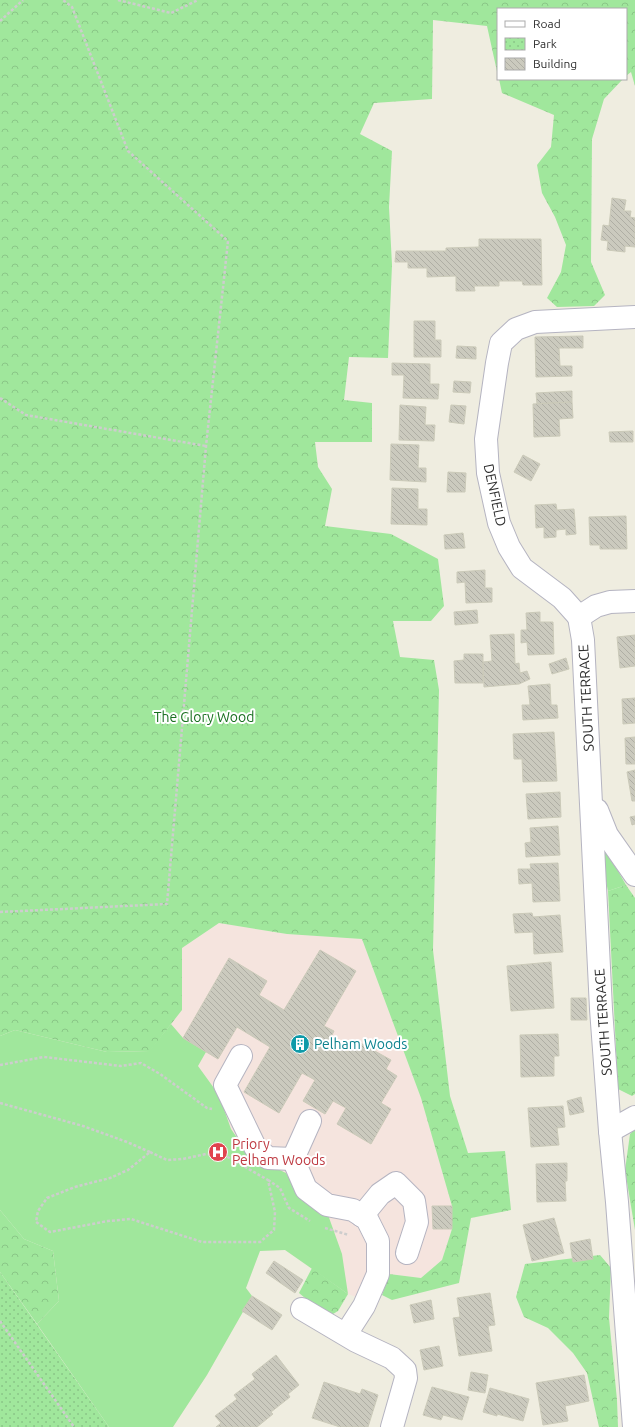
<svg xmlns="http://www.w3.org/2000/svg" width="635" height="1427" font-family="Ubuntu,sans-serif">
  <style>
    .medical { fill: #f5e4de }
    .grass { fill: #a0e79c }
    .forest { fill: url(#forest-crowns) }
    .park { fill: url(#park-dots) }
    .building { fill: url(#building-back-hatch); stroke: #cbcab9 }
    .lines { fill: none; stroke-linecap: round; stroke-linejoin: round }
    .minor-casing { stroke: #b5b4c1; stroke-width: 24 }
    .path { stroke: #cdcdcd; stroke-width: 2.5; stroke-dasharray: 3 2; stroke-linecap: butt }
    .minor { stroke: #fff; stroke-width: 22 }
    .labels { text-anchor: middle; dominant-baseline: central; stroke-width: 4; stroke-linejoin: round; paint-order: stroke }
    .street-label { font-size: 14px; fill: #2e2e2e; stroke: #fff }
    .park-label { font-size: 14px; fill: #197020; stroke: #fff }
    .culture-label { font-size: 14px; fill: #0d838f; stroke: #fff; text-anchor: start }
    .health-label { font-size: 14px; fill: #be3a42; stroke: #fff; text-anchor: start }
  </style>
  <defs>
    <pattern id="forest-crowns" width="20" height="18" patternUnits="userSpaceOnUse"><rect width="20" height="18" fill="#a0e79c"/><path d="M2 6a3 3 0 1 1 6 0M12 15a3 3 0 1 1 6 0" fill="none" stroke="#8ac687"/></pattern>
    <pattern id="park-dots" width="8" height="8" patternUnits="userSpaceOnUse"><rect width="8" height="8" fill="#a0e79c"/><path d="M2 2h.1M6 6h.1" fill="none" stroke="#8ac687" stroke-width="1.8" stroke-linecap="round"/></pattern>
    <pattern id="building-back-hatch" width="6" height="6" patternUnits="userSpaceOnUse"><rect width="6" height="6" fill="#cbcabe"/><path d="M-1 5l2 2M0 0l6 6M5-1l2 2" fill="none" stroke="#afaea4"/></pattern>
  </defs>
  <rect width="100%" height="100%" fill="#efede0"/>
  <path class="medical" d="M219,923L287,934L362,939L421,1098L452,1206V1229L442,1260L421,1278L389,1274L382,1295L372,1303L348,1294L285,1250L260,1251L246,1288L252,1296L207,1375L173,1427H109L37,1324L59,1301L53,1251L0,1210V1036L15,1030L107,1052L149,1051L182,1010V948Z"/>
  <g class="grass">
    <path d="M606,850L626,885L608,891L600,853Z"/>
    <path d="M171,1024L183,1038L206,1052L198,1066L219,1095L231,1129L249,1155L286,1173L298,1194L327,1212L342,1254L348,1294L285,1250L260,1251L246,1288L252,1296L207,1375L173,1427H109L37,1324L59,1301L53,1251L24,1239L0,1210V1036L15,1030L107,1052L149,1051Z"/>
  </g>
  <g class="forest">
    <path d="M0,0H635V86L631,72L626,76V9H498V76L487,26L433,20L432,99L374,103L360,134L392,151L389,207L392,265L388,358L349,357L344,400L372,403V442H315L318,467L332,489L325,526L391,534L438,559L444,606L431,621H393L400,657L434,660L439,690L433,950L450,1096L468,1153L505,1151L511,1210L471,1218L459,1283L392,1300L382,1295L389,1274L421,1278L442,1260L452,1229V1206L421,1098L362,939L287,934L219,923L182,948V1010L150,1051L107,1052L15,1030L0,1036Z"/>
    <path d="M499,79H623L604,99L592,139L591,262L605,295L594,306L557,307L547,298L561,272L566,245L555,217L542,193L537,165L551,147L554,115L502,93Z"/>
    <path d="M626,885L635,898V1094L632,1096L618,1089L608,891Z"/>
    <path d="M635,1129V1230L625,1170L630,1134Z"/>
    <path d="M0,1210L24,1239L53,1251L59,1301L37,1324L0,1272Z"/>
    <path d="M600,1255L611,1268L609,1318L617,1400L618,1427H599L587,1373L573,1353L548,1328L524,1317L516,1297L525,1264Z"/>
    <path d="M312,1268L348,1294L338,1311L328,1317L299,1293Z"/>
  </g>
  <path class="park" d="M0,1272L109,1427H0Z"/>
  <g class="building">
    <path d="M612,198L626,200L624,211H631L630,217L635,218V247L625,246V252L607,250L608,241L601,240L603,225L609,226Z"/>
    <path d="M479,239H541L542,285H523L522,281H499V286H474L475,291H456V276L427,277V268H408V262H395L396,251H446V248L479,247Z"/>
    <path d="M414,321H435V340H441V357H414Z"/>
    <path d="M583,336V348H559L560,366H572V376L536,377L535,337Z"/>
    <path d="M457,346L476,347V359L456,358Z"/>
    <path d="M392,363L430,364V384H439L438,399L403,398L404,375H392Z"/>
    <path d="M454,381L471,382L470,393L453,392Z"/>
    <path d="M572,391V402L537,404L536,393Z"/>
    <path d="M572,402L573,418L559,419L560,436L534,437L533,404Z"/>
    <path d="M400,405L426,407L425,425H435L434,441L399,440Z"/>
    <path d="M451,405L466,406L464,424L449,422Z"/>
    <path d="M633,431V442H610L609,432Z"/>
    <path d="M391,444L419,445L418,468H426V482L390,480Z"/>
    <path d="M523,455L540,464L531,481L514,472Z"/>
    <path d="M448,472L466,473L465,492H447Z"/>
    <path d="M392,488L418,489V509H427V525L391,524Z"/>
    <path d="M556,504L557,510L574,509L576,534L566,535V529L556,530V537L544,538V527L536,528L535,505Z"/>
    <path d="M626,516L627,549H600V545H590L589,517Z"/>
    <path d="M463,533L465,548L445,549L444,535Z"/>
    <path d="M485,570V588H492V602L466,603L465,582L457,583V572Z"/>
    <path d="M477,610L478,623L455,625L454,612Z"/>
    <path d="M540,612V622H553L554,654L528,655L527,642L521,643V630H527L526,613Z"/>
    <path d="M514,634L515,664L519,663L520,673L527,671L530,679L519,684L484,687L483,662L492,661L490,635Z"/>
    <path d="M635,635V666L620,668L617,637Z"/>
    <path d="M464,654H483V683H455L454,661L464,660Z"/>
    <path d="M566,658L569,669L552,674L549,664Z"/>
    <path d="M550,684L551,705H557L558,718L523,720L522,705H530L528,686Z"/>
    <path d="M635,698V723L623,724L622,699Z"/>
    <path d="M554,732L557,781L523,782L522,759H514L513,734Z"/>
    <path d="M635,737V764H626L625,738Z"/>
    <path d="M635,770V801H632L627,772Z"/>
    <path d="M560,792L561,817L528,819L526,794Z"/>
    <path d="M635,816V824L632,825L630,817Z"/>
    <path d="M558,826L560,855L526,857L525,843L531,842L530,828Z"/>
    <path d="M558,863L560,901L533,902L532,883L519,884L518,869H531L530,864Z"/>
    <path d="M532,913L533,917L560,915L563,952L534,954L533,932L515,933L513,914Z"/>
    <path d="M320,950L356,971L324,1026L334,1031L329,1041L348,1052L355,1040L391,1060L386,1069L397,1076L381,1103L391,1109L371,1144L337,1124L346,1108L333,1101L325,1114L303,1101L315,1080L302,1073L279,1113L244,1092L270,1047L237,1027L218,1059L183,1038L229,958L267,981L259,995L284,1010Z"/>
    <path d="M551,962L554,1008L511,1011L507,966Z"/>
    <path d="M571,998H586L587,1020H571Z"/>
    <path d="M558,1034L559,1056H554V1076L521,1077L520,1035Z"/>
    <path d="M581,1097L584,1112L570,1115L567,1101Z"/>
    <path d="M563,1106L565,1127L557,1128L559,1145L531,1147L528,1108Z"/>
    <path d="M567,1163V1181H565L566,1201L537,1202L536,1164Z"/>
    <path d="M432,1206H452V1229H433Z"/>
    <path d="M554,1218L564,1253L532,1261L523,1225Z"/>
    <path d="M590,1239L593,1259L573,1262L570,1243Z"/>
    <path d="M274,1261L303,1280L295,1293L266,1273Z"/>
    <path d="M490,1293L495,1325L488,1326L492,1351L459,1356L453,1318L460,1317L457,1298Z"/>
    <path d="M252,1296L282,1315L272,1330L242,1311Z"/>
    <path d="M431,1300L434,1319L414,1323L410,1305Z"/>
    <path d="M439,1346L443,1366L424,1370L420,1350Z"/>
    <path d="M276,1355L299,1385L288,1394L290,1397L271,1412L273,1414L257,1427H216L221,1423L215,1416L237,1399L234,1395L255,1379L252,1374Z"/>
    <path d="M471,1372L488,1375L485,1393L468,1390Z"/>
    <path d="M584,1375L589,1401L565,1406L568,1421L543,1425L536,1383Z"/>
    <path d="M324,1382L360,1394L362,1389L378,1395L368,1427H340L312,1418Z"/>
    <path d="M432,1387L469,1397L462,1420L443,1415L441,1420L423,1415Z"/>
    <path d="M490,1388L529,1399L523,1421L497,1414V1416L483,1412Z"/>
  </g>
  <g class="lines">
    <g class="minor-casing">
      <g id="minor">
        <path d="M579,617L583,640L601,1009L610,1131L617,1202L634,1427"/>
        <path d="M579,617L562,598L522,568L509,547L499,523L488,473L486,439L497,363L501,343L516,329L535,322L635,317"/>
        <path d="M579,617L596,606L610,602L635,601"/>
        <path d="M597,810L607,835L635,875"/>
        <path d="M241,1056L225,1085L255,1147L268,1158L293,1159"/>
        <path d="M310,1121L293,1159L306,1189L327,1205L353,1210L367,1219L378,1241V1274L364,1306L346,1334"/>
        <path d="M610,1131L635,1117"/>
        <path d="M362,1216L380,1194L396,1183L414,1201L417,1222L407,1253"/>
        <path d="M302,1309L356,1341L392,1358L405,1370L406,1378L392,1427"/>
      </g>
    </g>
    <g class="path">
      <path d="M118,0L171,13L198,0"/>
      <path d="M0,21L23,0"/>
      <path d="M0,398L26,415L206,446"/>
      <path d="M0,912L167,904L206,446L228,241L128,151L72,7L63,0"/>
      <path d="M0,1065L44,1057L121,1066L141,1063L160,1074L207,1108L212,1109"/>
      <path d="M0,1103L83,1126L127,1142L150,1152"/>
      <path d="M150,1152L167,1160L183,1159L206,1154L224,1155L268,1180L275,1212L274,1230L260,1242H202L131,1219L108,1221L50,1232L36,1222L38,1211L47,1198L75,1187L110,1178L128,1170Z"/>
      <path d="M268,1180L280,1188L289,1208L310,1221"/>
      <path d="M325,1228L349,1235"/>
      <path d="M0,1321L74,1427"/>
    </g>
    <use href="#minor" class="minor"/>
  </g>
  <defs>
    <g id="building-disc" transform="scale(1)"><circle r="9.5" fill="#0f9aa8" stroke="#fff"/><path d="M-4-6H4V6H1V3H-1V6H-4ZM-2.5-4.3h1.7v1.8h-1.7ZM.8-4.3h1.7v1.8H.8ZM-2.5-1h1.7V.8h-1.7ZM.8-1h1.7V.8H.8Z" fill="#fff"/></g>
    <g id="hospital-disc" transform="scale(1)"><circle r="9.5" fill="#e0444e" stroke="#fff"/><path d="M-5-5h3v3.5h4V-5h3V5h-3V1.5h-4V5h-3Z" fill="#fff"/></g>
  </defs>
  <g fill-rule="evenodd">
    <use href="#building-disc" x="300" y="1044"/>
    <use href="#hospital-disc" x="218" y="1152"/>
  </g>
  <g class="labels">
    <g class="street-label">
      <text transform="translate(495 495) rotate(78)">DENFIELD</text>
      <text transform="translate(586 698) rotate(-93)">SOUTH TERRACE</text>
      <text transform="translate(603 1022) rotate(-94)">SOUTH TERRACE</text>
    </g>
    <g class="park-label">
      <text x="204" y="717">The Glory Wood</text>
    </g>
    <g class="culture-label">
      <text x="314" y="1044">Pelham Woods</text>
    </g>
    <g class="health-label">
      <text x="232" y="1144">Priory<tspan x="232" dy="16">Pelham Woods</tspan></text>
    </g>
  </g>
  <rect x="497" y="8" width="130" height="72" fill="#ffffff" stroke="#ababab"/>
  <rect x="505" y="21" width="20" height="6" fill="#ffffff" stroke="#ababab"/>
  <text x="533" y="28" font-size="12" fill="#2e2e2e">Road</text>
  <rect x="505" y="38" width="20" height="12" fill="url(#park-dots)" stroke="#ababab"/>
  <text x="533" y="48" font-size="12" fill="#2e2e2e">Park</text>
  <rect x="505" y="58" width="20" height="12" fill="url(#building-back-hatch)" stroke="#ababab"/>
  <text x="533" y="68" font-size="12" fill="#2e2e2e">Building</text>
</svg>
